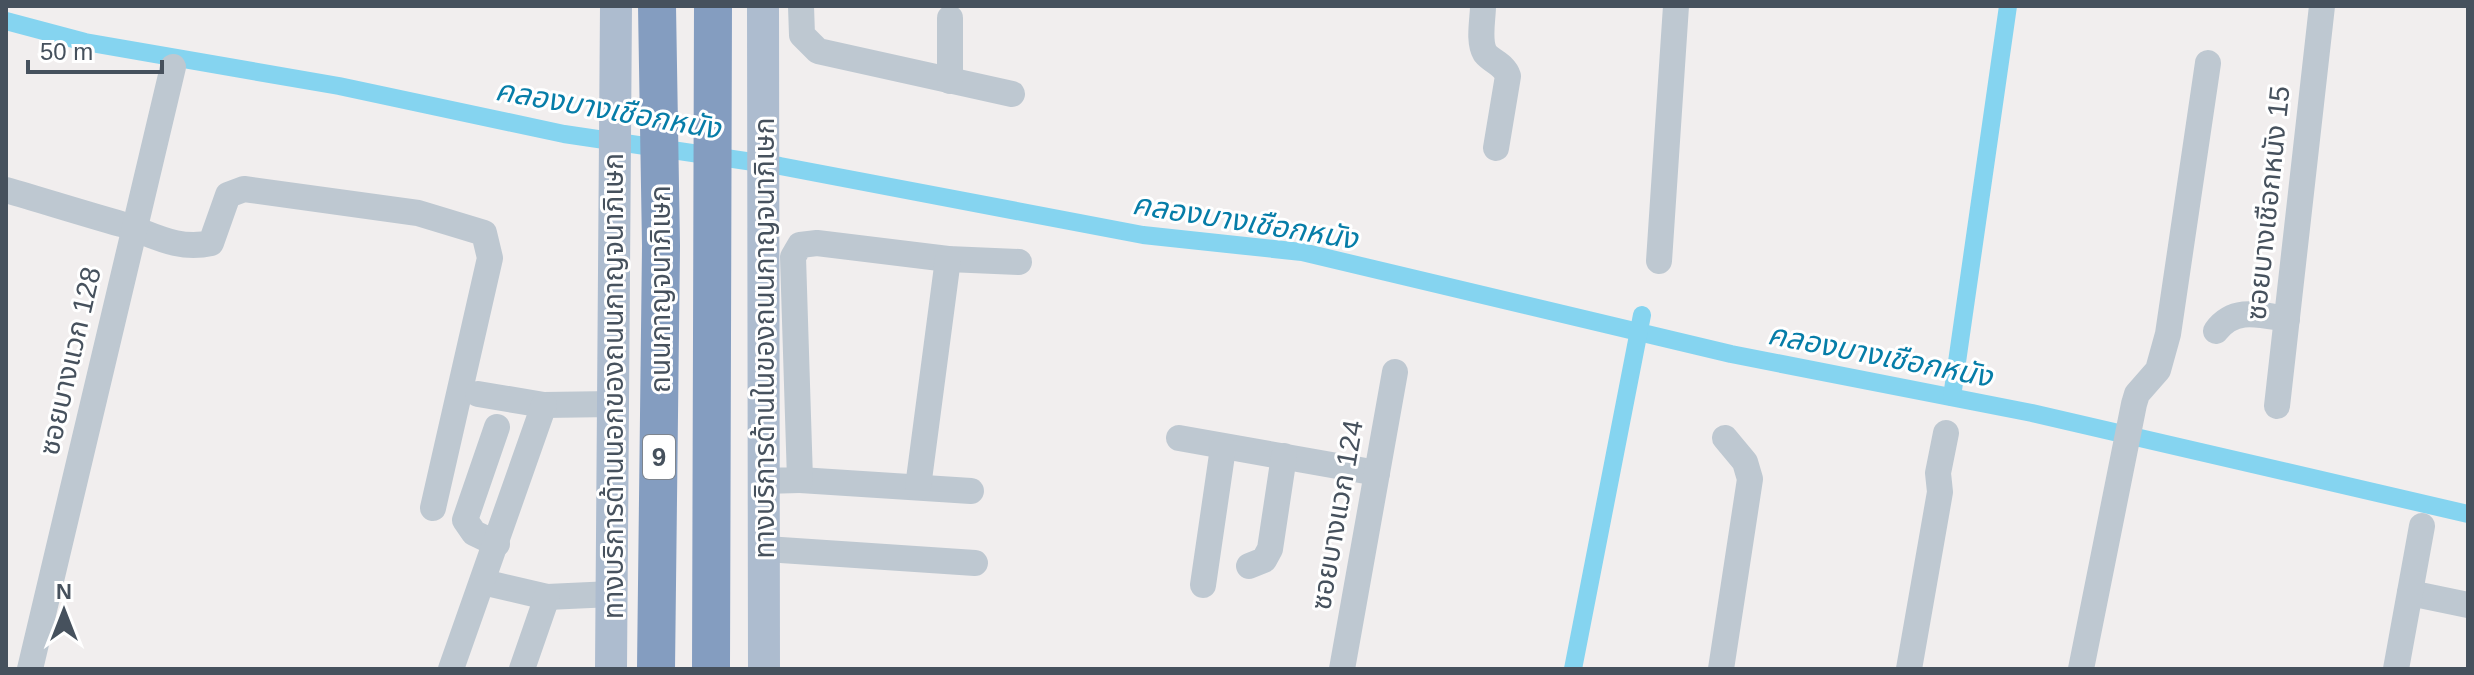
<svg xmlns="http://www.w3.org/2000/svg" width="2474" height="675" font-family="Arial,'Noto Sans Thai',sans-serif">
  <style>
    .lines { fill: none; stroke-linecap: round; stroke-linejoin: round }
    .canal { stroke: #85d4f0; stroke-width: 18 }
    .minor { stroke: #bec8d1; stroke-width: 26 }
    .major { stroke: #adbccf; stroke-width: 32 }
    .highway { stroke: #849dc0; stroke-width: 38 }
    .labels { text-anchor: middle; dominant-baseline: central; stroke-width: 6; stroke-linejoin: round; paint-order: stroke }
    .shield { fill: #fff; stroke: #7e858e; stroke-width: 2 }
    .shield-label { font-size: 26px; font-weight: bold; fill: #46515d }
    .street-label { font-size: 28px; fill: #46515d; stroke: #fff }
    .water-label { font-size: 30px; font-style: italic; fill: #067da8; stroke: #fff }
  </style>
  <rect width="100%" height="100%" fill="#f1eeee"/>
  <g class="lines">
    <g class="canal">
      <path d="M6,21L85,42L339,86L564,134L780,166L1143,235L1302,252L1731,354L2032,413L2468,514"/>
      <path d="M1952,397L2008,6"/>
      <path d="M1573,669L1642,315"/>
    </g>
    <g class="minor">
      <path d="M801,6L802,35L818,51L1012,94"/>
      <path d="M1483,6C1483,19 1478,41 1485,53C1492,62 1504,64 1508,76L1496,148"/>
      <path d="M950,18V81"/>
      <path d="M6,190C44,201 82,213 121,224C152,234 177,251 211,243L228,195L244,189L418,213L484,233L490,258L433,508"/>
      <path d="M1659,261L1676,6"/>
      <path d="M2216,331C2234,306 2261,315 2287,319"/>
      <path d="M478,394L544,405L613,404"/>
      <path d="M2277,406L2322,6"/>
      <path d="M497,427L465,520L474,533L497,544"/>
      <path d="M1179,438L1377,473"/>
      <path d="M800,480L971,491"/>
      <path d="M763,481L800,480L793,257L800,245L817,243L948,259L1019,262"/>
      <path d="M918,487L948,259"/>
      <path d="M766,549L975,563"/>
      <path d="M1249,566L1264,560L1270,549L1284,456"/>
      <path d="M483,582L547,597L612,594"/>
      <path d="M1203,585L1223,448"/>
      <path d="M2410,593L2468,605"/>
      <path d="M30,669L173,67"/>
      <path d="M451,669L544,405"/>
      <path d="M522,669L547,597"/>
      <path d="M1342,669L1395,372"/>
      <path d="M1721,669L1750,479L1745,462L1725,438"/>
      <path d="M1909,669L1940,492L1938,473L1946,433"/>
      <path d="M2081,669L2134,404L2137,394L2158,370L2168,334L2208,63"/>
      <path d="M2396,669L2422,526"/>
    </g>
    <g class="major">
      <path d="M763,6L764,669"/>
      <path d="M611,669L616,6"/>
    </g>
    <g class="highway">
      <path d="M656,669L661,246L657,6"/>
      <path d="M711,669L713,6"/>
    </g>
  </g>
  <g class="labels">
    <rect class="shield" x="643" y="435" width="32" height="44" rx="6"/>
    <g class="shield-label">
      <text x="659" y="457">9</text>
    </g>
    <g class="street-label">
      <text transform="translate(2268 203) rotate(-84)">ซอยบางเชือกหนัง 15</text>
      <text transform="translate(660 289) rotate(-90)">ถนนกาญจนาภิเษก</text>
      <text transform="translate(764 338) rotate(-90)">ทางบริการด้านในของถนนกาญจนาภิเษก</text>
      <text transform="translate(70 361) rotate(-77)">ซอยบางแวก 128</text>
      <text transform="translate(613 386) rotate(-90)">ทางบริการด้านนอกของถนนกาญจนาภิเษก</text>
      <text transform="translate(1337 515) rotate(-80)">ซอยบางแวก 124</text>
    </g>
    <g class="water-label">
      <text transform="translate(608 109) rotate(10)">คลองบางเชือกหนัง</text>
      <text transform="translate(1245 221) rotate(9)">คลองบางเชือกหนัง</text>
      <text transform="translate(1880 355) rotate(11)">คลองบางเชือกหนัง</text>
    </g>
  </g>
  <rect width="2474" height="675" fill="none" stroke="#46515d" stroke-width="16"/>
  <g transform="translate(64 611)" stroke="#ffffff" stroke-width="6" paint-order="stroke">
  <path d="M0-6L14 30L0 20L-14 30Z" fill="#46515d"/>
  <text y="-12" font-size="22" font-weight="bold" text-anchor="middle" fill="#46515d">N</text>
  </g>
  <path d="M28 60v12h134v-12" fill="none" stroke="#46515d" stroke-width="4"/>
  <text x="40" y="60" font-size="24" fill="#46515d" stroke="#ffffff" stroke-width="6" paint-order="stroke">50 m</text>
</svg>
